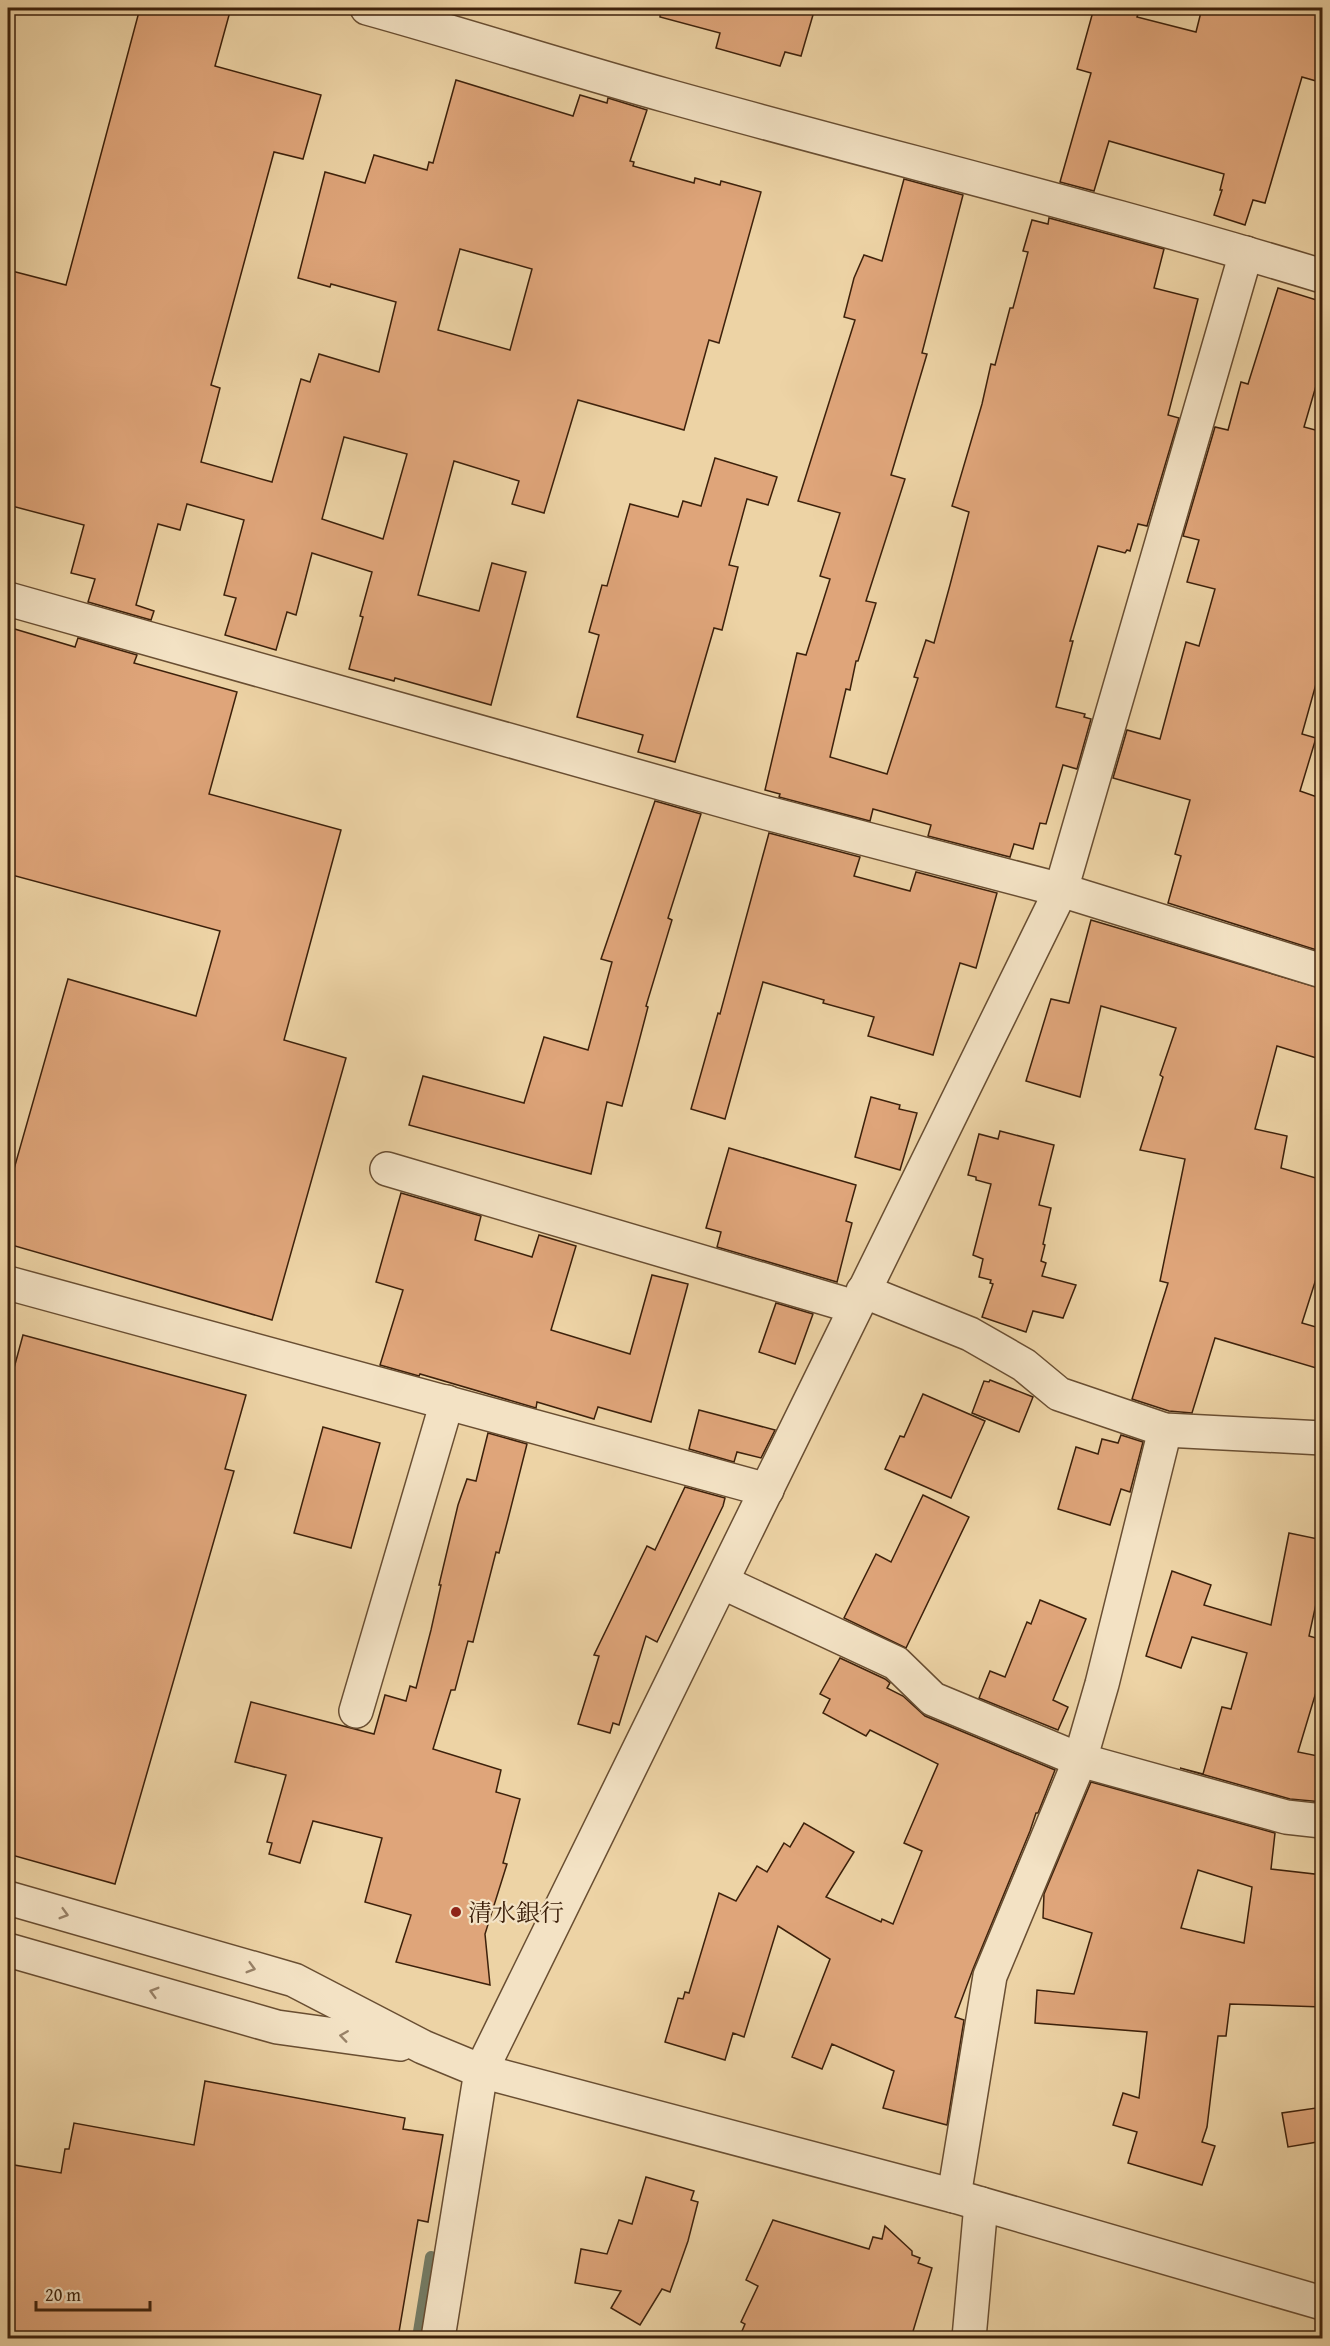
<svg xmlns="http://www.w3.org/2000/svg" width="1330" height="2346" font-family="'Gentium Book Plus','Noto Serif JP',serif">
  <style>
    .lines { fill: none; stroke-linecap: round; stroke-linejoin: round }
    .stream { stroke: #757c65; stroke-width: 12 }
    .building { fill: #dfa57a; stroke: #3d210b; stroke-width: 1.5; fill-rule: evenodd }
    .minor-casing { stroke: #694e32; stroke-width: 36 }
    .tertiary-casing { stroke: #694e32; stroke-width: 36 }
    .minor { stroke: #f3e2c4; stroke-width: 33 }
    .tertiary { stroke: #f3e2c4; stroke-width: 33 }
    .oneway { stroke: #988268 }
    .poi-dot { fill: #8f2418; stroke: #f3e2c4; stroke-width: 2 }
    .labels { text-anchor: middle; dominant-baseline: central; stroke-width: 4.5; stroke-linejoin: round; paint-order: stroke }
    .poi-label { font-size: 24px; fill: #3d210b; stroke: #f3e2c4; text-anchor: start }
  </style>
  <rect width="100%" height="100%" fill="#edd3a5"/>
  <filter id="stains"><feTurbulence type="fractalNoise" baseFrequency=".00333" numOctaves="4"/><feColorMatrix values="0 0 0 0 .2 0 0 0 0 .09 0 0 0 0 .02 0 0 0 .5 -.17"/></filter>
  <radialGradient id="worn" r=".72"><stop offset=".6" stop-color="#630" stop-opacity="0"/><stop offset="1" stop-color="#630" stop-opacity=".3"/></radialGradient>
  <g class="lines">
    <path class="stream" d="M418,2338L431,2257"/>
  </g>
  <g class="building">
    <path d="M140,8H231L215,66L321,95L303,159L274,152L211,385L220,388L201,462L272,482L301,379L310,382L319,354L379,372L396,302L331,284L330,287L298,278L325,172L365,183L374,155L427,170L429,162L433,163L456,80L573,116L580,95L607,103L608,98L647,110L630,161L634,162L633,166L694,183L695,178L720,185L721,181L761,192L719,343L709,340L684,430L578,400L544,513L512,504L519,481L454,461L418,595L479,611L492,563L526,572L491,705L395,678L394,681L349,669L363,617L360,616L372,572L312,553L296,615L287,612L276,650L225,635L236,598L224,595L244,520L187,504L180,530L158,524L136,605L154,611L151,620L88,602L95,579L71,573L84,525L8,505V270L66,285ZM460,249L532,269L510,350L438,330ZM344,437L407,454L383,539L322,519Z"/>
    <path d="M661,8H815L801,56L785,52L780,66L716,48L720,33L660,17Z"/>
    <path d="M1094,8H1140L1137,17L1196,32L1202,8H1323V83L1302,77L1265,203L1253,200L1245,225L1214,215L1222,190H1220L1224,174L1109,141L1094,191L1060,182L1091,73L1077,69Z"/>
    <path d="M904,179L963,195L922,353L927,354L891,475L905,479L866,601L876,603L858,661H856L850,690L846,689L830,757L887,774L918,678L914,677L926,640L934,643L950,585L969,512L952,506L982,404L991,364L995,365L1010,308H1013L1028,252L1023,251L1032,220L1048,224L1049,218L1164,249L1154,288L1198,299L1168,415L1179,418L1147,526L1138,524L1130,551L1127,550L1125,553L1098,546L1070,641H1073L1056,707L1085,714L1084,717L1091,719L1077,769L1063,765L1046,824L1040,823L1033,849L1014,844L1010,857L928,836L931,825L873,809L870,821L779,797L780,794L765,790L797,653L806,655L830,579L820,576L840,513L798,501L855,320L844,317L854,278L864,255L882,261Z"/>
    <path d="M1278,288L1323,302V362L1304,427L1323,432V659L1302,734L1316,738L1300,791L1323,799V952L1168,903L1181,856L1175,854L1190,800L1113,778L1127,730L1160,739L1186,642L1199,646L1215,589L1187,582L1199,540L1183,536L1215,427L1228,430L1241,382L1248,384Z"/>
    <path d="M715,458L777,477L768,505L747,499L729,565L738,567L722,630L714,628L675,762L638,752L643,735L577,717L599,635L589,632L602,585L607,586L630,504L678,517L683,501L701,506Z"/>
    <path d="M8,627L75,647L78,638L137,655L134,663L237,692L209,794L341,830L284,1040L346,1058L272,1320L8,1244V1190L68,979L196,1016L220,931L8,874Z"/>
    <path d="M655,801L701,814L668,918L672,920L646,1006L648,1007L622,1106L607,1102L591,1174L409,1125L423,1076L524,1103L544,1037L588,1050L612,962L601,959Z"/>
    <path d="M769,833L860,857L854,876L910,891L916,872L997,893L976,968L960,963L933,1055L868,1036L874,1017L823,1003L824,1000L763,982L725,1119L691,1109L718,1013L720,1014Z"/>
    <path d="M1091,920L1323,989V1060L1277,1046L1255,1129L1287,1136L1281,1168L1323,1180V1257L1302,1323L1323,1329V1370L1215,1338L1192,1413L1169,1411L1132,1399L1168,1283L1160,1281L1185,1159L1140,1150L1163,1077L1160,1075L1176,1028L1101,1006L1080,1097L1026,1081L1051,999L1069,1003Z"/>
    <path d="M871,1097L900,1105L899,1109L917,1113L900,1170L855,1157Z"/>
    <path d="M1000,1131L1054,1145L1039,1205L1051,1208L1043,1244L1045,1245L1041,1261L1046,1263L1042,1276L1076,1285L1063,1318L1033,1311L1026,1332L982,1317L993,1284L990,1283L991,1280L979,1277L983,1259L973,1255L991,1184L976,1180V1177L968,1175L979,1134L998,1139Z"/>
    <path d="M729,1148L856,1185L846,1221L852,1223L837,1282L717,1247L721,1232L706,1228Z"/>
    <path d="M401,1193L481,1216L475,1240L532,1257L539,1235L576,1246L551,1330L630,1354L652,1275L688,1284L651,1422L598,1407L594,1419L537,1402L536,1408L420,1374L419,1376L380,1365L403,1290L376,1282Z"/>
    <path d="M776,1303L813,1314L795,1364L759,1352Z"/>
    <path d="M23,1335L246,1395L225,1469L234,1471L115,1884L8,1854V1390Z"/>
    <path d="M990,1380L1033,1397L1019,1432L972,1413L984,1381L989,1382Z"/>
    <path d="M923,1394L985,1421L951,1498L885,1469L900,1436L904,1437Z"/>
    <path d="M699,1410L775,1430L761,1458L737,1452L734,1462L689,1449Z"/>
    <path d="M323,1427L380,1443L351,1548L294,1533Z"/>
    <path d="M488,1433L527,1444L508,1519L499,1553L496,1552L473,1642L468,1641L455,1690H451L433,1749L501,1770L496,1792L520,1799L503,1863L507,1864L485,1934L490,1985L396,1962L411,1915L365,1902L382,1838L313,1821L300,1863L269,1854L272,1843L267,1842L286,1775L235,1762L251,1702L374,1734L385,1695L406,1701L410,1686L416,1688L431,1630L441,1585H439L458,1505L467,1479L476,1481Z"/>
    <path d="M1121,1435L1143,1442L1130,1492L1121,1489L1110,1525L1058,1509L1076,1447L1098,1454L1102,1439L1118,1443Z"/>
    <path d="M685,1487L725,1498L723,1506L657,1642L646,1636L619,1725L613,1723L610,1733L578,1724L599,1656L594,1655L647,1546L655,1550Z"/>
    <path d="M923,1495L969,1517L906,1648L844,1618L876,1554L891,1562Z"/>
    <path d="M1289,1533L1323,1540V1572L1309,1636L1323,1640V1669L1298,1752L1323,1757V1802L1290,1799L1180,1768L1203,1774L1222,1707L1231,1709L1247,1653L1192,1637L1181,1668L1146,1656L1172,1571L1211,1585L1204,1605L1271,1625Z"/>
    <path d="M1040,1600L1086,1619L1053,1700L1068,1707L1058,1730L979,1698L990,1671L1005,1677L1027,1622L1031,1624Z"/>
    <path d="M840,1658L885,1679L890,1683L887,1688L903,1696L925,1716L1055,1770L1038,1813H1036L1030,1831L973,1969L955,2017L964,2020L947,2125L883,2108L894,2071L832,2044L822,2069L792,2057L830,1959L778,1926L744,2037L733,2033L725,2060L665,2042L678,1998L683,1999L685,1992L689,1993L719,1893L736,1901L757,1866L767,1872L784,1843L790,1847L804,1823L854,1852L826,1897L881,1922L882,1919L893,1924L922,1851L904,1843L938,1764L870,1730L866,1736L823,1713L830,1699L820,1694Z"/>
    <path d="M1091,1782L1275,1833L1271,1869L1323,1875V2007L1230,2004L1226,2036H1218L1207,2127L1202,2142L1215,2146L1202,2185L1128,2163L1137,2132L1113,2125L1123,2093L1139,2098L1147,2032L1035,2023L1037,1990L1074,1994L1092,1933L1043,1918L1044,1894ZM1198,1870L1252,1887L1244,1943L1181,1928Z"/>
    <path d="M205,2081L405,2118L403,2129L443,2135L428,2222L418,2220L398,2338H8V2164L61,2173L65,2149H69L74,2123L194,2145Z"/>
    <path d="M1323,2107V2141L1288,2147L1282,2113Z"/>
    <path d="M646,2177L694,2191L691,2200L698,2202L688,2241L670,2292L662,2289L640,2325L611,2308L621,2291L575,2283L581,2249L607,2254L619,2220L632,2224Z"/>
    <path d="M773,2220L869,2249L873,2237L882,2239L885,2226L912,2251V2255L920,2258L918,2263L932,2268L911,2338H739L745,2324L741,2322L758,2286L746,2280Z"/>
  </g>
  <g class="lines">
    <g class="minor-casing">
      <g id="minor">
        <path d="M367,8C468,36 567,68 668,96C886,157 1106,210 1322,276"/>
        <path d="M8,599L767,813L1061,890L1322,971"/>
        <path d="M387,1169L855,1307"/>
        <path d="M8,1283L767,1490"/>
        <path d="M863,1291L970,1334L1024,1365L1059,1394L1165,1430L1322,1438"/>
        <path d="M722,1582L896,1663L933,1699L1080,1760L1286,1817L1322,1821"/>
        <path d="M356,1711L447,1402"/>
        <path d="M954,2196L990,1976L1080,1760L1102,1684L1165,1430"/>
        <path d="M438,2338L481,2071L1061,890L1246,253"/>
        <path d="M969,2338L981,2204"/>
      </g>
    </g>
    <g class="tertiary-casing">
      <g id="tertiary">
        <path d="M8,1898L294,1980L423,2047L481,2071L954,2196L1322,2303"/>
        <path d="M8,1950L277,2027L400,2044"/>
      </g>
    </g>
    <use href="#minor" class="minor"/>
    <use href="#tertiary" class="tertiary"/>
  </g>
  <defs><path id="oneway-chevron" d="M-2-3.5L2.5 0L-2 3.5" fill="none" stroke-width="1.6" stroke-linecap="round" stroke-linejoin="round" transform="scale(1.5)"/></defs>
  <g class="oneway">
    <use href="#oneway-chevron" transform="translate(64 1914) rotate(16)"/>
    <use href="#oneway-chevron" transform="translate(251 1968) rotate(16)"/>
    <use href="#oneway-chevron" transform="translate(154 1992) rotate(-164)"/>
    <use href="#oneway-chevron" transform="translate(344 2036) rotate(-172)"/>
  </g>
  <circle class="poi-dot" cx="456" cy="1912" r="6"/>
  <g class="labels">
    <g class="poi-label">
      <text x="468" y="1912">清水銀行</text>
    </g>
  </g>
  <rect width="1330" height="2346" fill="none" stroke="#edd3a5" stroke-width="30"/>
  <rect x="9" y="9" width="1312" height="2328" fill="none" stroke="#3d210b" stroke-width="3"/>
  <rect x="15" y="15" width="1300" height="2316" fill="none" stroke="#3d210b" stroke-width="1.5"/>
  <path d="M36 2301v9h114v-9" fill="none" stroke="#3d210b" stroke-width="3"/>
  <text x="45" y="2301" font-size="18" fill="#3d210b" stroke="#f3e2c4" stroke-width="4.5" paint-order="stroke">20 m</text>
  <rect width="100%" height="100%" filter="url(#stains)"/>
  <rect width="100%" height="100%" fill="url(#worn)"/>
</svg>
